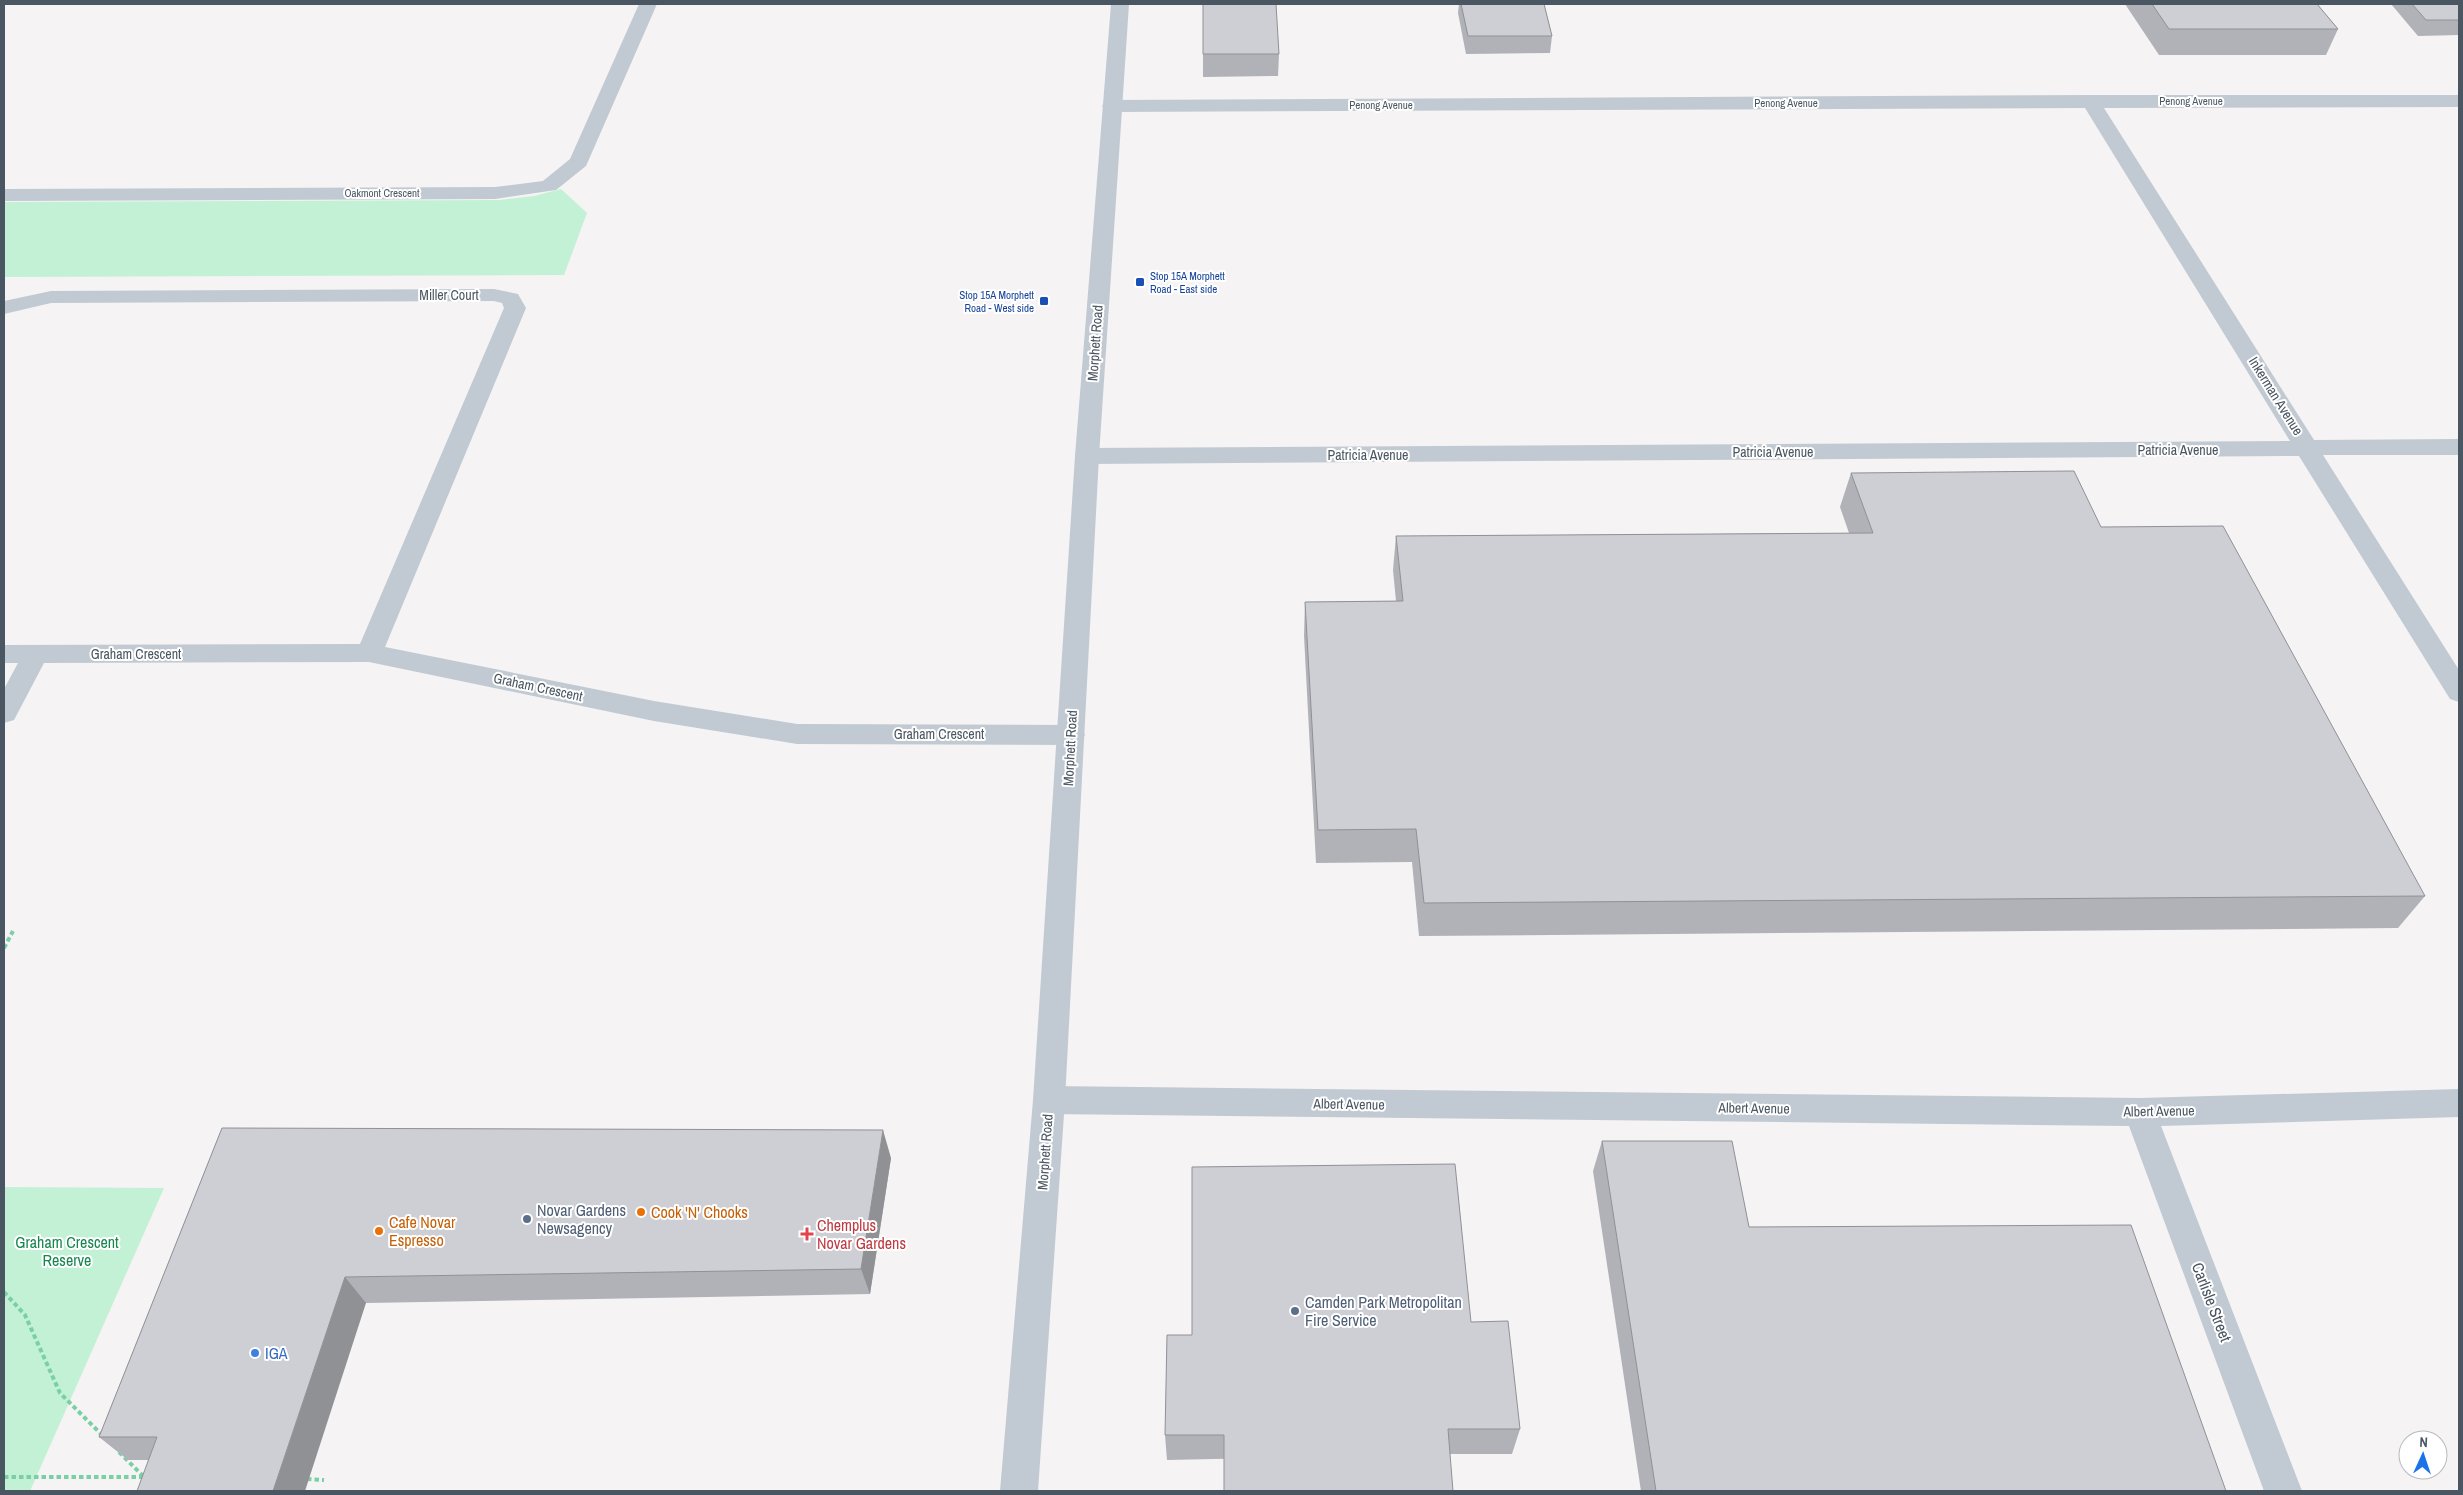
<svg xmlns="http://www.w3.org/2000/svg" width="2463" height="1495" font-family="'Archivo Narrow',sans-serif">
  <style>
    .green { fill: #c3f1d5 }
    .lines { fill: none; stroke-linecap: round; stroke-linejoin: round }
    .path { stroke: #7ad0a6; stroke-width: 4; stroke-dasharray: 4.5 3; stroke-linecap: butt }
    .minor { fill: #c1cad2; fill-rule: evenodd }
    .tertiary { fill: #c1cad2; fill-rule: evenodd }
    .wall { fill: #b0b2b7 }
    .shaded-wall { fill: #909195 }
    .building { fill: #cdcfd5; stroke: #909195 }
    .transit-dot { fill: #1a4fb4; stroke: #fff; stroke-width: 2 }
    .food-dot { fill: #e8710a; stroke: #fff; stroke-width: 2 }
    .service-dot { fill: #5c6f8a; stroke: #fff; stroke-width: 2 }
    .health-dot { fill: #e0444e; stroke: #fff; stroke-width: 2 }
    .shop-dot { fill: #3f7fe0; stroke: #fff; stroke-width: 2 }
    .labels { text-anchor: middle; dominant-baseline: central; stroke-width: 4; stroke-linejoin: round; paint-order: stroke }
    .far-street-label { font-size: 11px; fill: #4a5661; stroke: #fff }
    .far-transit-label { font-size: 11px; fill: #164399; stroke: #fff; text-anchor: start }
    .street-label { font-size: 14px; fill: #4a5661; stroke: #fff }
    .near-service-label { font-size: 16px; fill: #4e5e75; stroke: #fff; text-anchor: start }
    .near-food-label { font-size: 16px; fill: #c56008; stroke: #fff; text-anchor: start }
    .near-health-label { font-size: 16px; fill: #be3a42; stroke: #fff; text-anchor: start }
    .near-park-label { font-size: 16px; fill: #17864f; stroke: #fff }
    .near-street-label { font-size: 16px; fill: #4a5661; stroke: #fff }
    .near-shop-label { font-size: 16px; fill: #366cbe; stroke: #fff; text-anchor: start }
  </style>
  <rect width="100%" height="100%" fill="#f5f3f3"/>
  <g class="green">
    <path d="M561,189L587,213L564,275L4,277V202L500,200L534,196Z"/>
    <path d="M4,1187L164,1188L30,1491H4Z"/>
  </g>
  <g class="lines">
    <g class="path">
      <path d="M4,948L13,931"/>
      <path d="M4,1292L25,1315L60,1393L102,1435"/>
      <path d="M119,1452L144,1477"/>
      <path d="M4,1477H146"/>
      <path d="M307,1479L324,1480"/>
    </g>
    <g class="minor">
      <path d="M639,4H657L586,166L556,190L495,199L4,201V189L495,187L543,181L570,159Z"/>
      <path d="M2090,95H2459V107L2104,108L2314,440L2459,439V455H2323L2459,670V702L2450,699L2299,456L1087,464L1079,461L1075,456L1079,451L1087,448L2290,441L2085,108L1112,112L1105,110L1102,106L1105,102L1112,100Z"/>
      <path d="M494,289L518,294L526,308L385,647L654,701L797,724L1071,725L1081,728L1085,735L1081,742L1071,745L797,744L654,721L369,662L44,663L14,720L4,723V689L18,663H4V645L360,644L504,308L502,303L494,301L51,303L4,314V301L51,291Z"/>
      <path d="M1049,1086L2140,1098L2459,1089V1117L2161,1126L2302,1491H2264L2129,1126L1049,1114L1038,1110L1033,1100L1038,1090Z"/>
    </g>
    <path class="tertiary" d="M1111,4H1129L1099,456L1065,1100L1038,1491H1000L1033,1100L1075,456Z"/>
  </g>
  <g class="wall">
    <path d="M1459,4H1544L1552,36L1550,53L1466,54L1458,13Z"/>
    <path d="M2125,4H2317L2338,29L2326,55H2159Z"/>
    <path d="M2391,4H2459V35L2418,36Z"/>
    <path d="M1203,54H1279L1278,76L1203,77Z"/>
    <path d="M1851,473L2101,527L2425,896L2398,928L1419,936L1412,862L1316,863L1304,636L1305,602L1396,601L1393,570L1396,536L1849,533L1840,507Z"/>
    <path d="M222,1128L891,1158L870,1294L366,1303L148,1460H128L99,1437Z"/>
    <path d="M1602,1141L1749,1227L2226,1491H1641L1593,1171Z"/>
    <path d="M1192,1335L1520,1429L1512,1454H1450L1167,1460L1165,1435Z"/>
  </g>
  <g class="shaded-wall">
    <path d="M883,1130L891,1158L870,1294L861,1269Z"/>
    <path d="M345,1277L366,1303L305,1491H273Z"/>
  </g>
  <g class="building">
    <path d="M1203,4H1276L1279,54H1203Z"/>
    <path d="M1461,4H1544L1552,36H1468Z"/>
    <path d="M2152,4H2317L2338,29H2169Z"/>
    <path d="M2412,4H2459V20H2426Z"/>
    <path d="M2074,471L2101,527L2223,526L2425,896L1424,903L1416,829L1318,830L1305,602L1403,601L1396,536L1873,533L1851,473Z"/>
    <path d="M222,1128L883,1130L861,1269L345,1277L273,1491H137L157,1437H99Z"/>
    <path d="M1602,1141H1732L1749,1227L2131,1225L2226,1491H1656Z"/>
    <path d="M1455,1164L1471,1322L1508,1321L1520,1429H1448L1453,1491H1224V1435H1165L1167,1335H1192V1167Z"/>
  </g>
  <g class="transit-dot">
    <rect x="1135" y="277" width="10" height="10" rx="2.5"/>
    <rect x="1039" y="296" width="10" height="10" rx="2.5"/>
  </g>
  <g class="food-dot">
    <circle cx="641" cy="1212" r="5"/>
    <circle cx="379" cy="1231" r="5"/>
  </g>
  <g class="service-dot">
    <circle cx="527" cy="1219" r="5"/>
    <circle cx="1295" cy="1311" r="5"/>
  </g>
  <path class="health-dot" d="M804.5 1226.5h5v5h5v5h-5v5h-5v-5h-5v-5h5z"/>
  <circle class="shop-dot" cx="255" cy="1353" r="5"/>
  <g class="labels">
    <g class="far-street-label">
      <text x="2191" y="101">Penong Avenue</text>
      <text x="1786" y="103">Penong Avenue</text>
      <text x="1381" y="105">Penong Avenue</text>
      <text x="382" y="193">Oakmont Crescent</text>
    </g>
    <g class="far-transit-label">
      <text x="1150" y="276">Stop 15A Morphett<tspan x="1150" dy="13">Road - East side</tspan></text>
      <text x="1034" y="295" text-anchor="end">Stop 15A Morphett<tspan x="1034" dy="13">Road - West side</tspan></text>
    </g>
    <g class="street-label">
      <text x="449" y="295">Miller Court</text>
      <text transform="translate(1095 343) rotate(-86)">Morphett Road</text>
      <text transform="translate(2276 396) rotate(58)">Inkerman Avenue</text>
      <text x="2178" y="450">Patricia Avenue</text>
      <text x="1773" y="452">Patricia Avenue</text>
      <text x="1368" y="455">Patricia Avenue</text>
      <text x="136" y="654">Graham Crescent</text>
      <text transform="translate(538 687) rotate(12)">Graham Crescent</text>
      <text x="939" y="734">Graham Crescent</text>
      <text transform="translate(1070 748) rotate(-87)">Morphett Road</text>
      <text transform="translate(1349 1104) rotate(1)">Albert Avenue</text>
      <text transform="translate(1754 1108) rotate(1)">Albert Avenue</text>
      <text transform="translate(2159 1111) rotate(-1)">Albert Avenue</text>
      <text transform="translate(1045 1152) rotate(-86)">Morphett Road</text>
    </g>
    <g class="near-service-label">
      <text x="537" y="1210">Novar Gardens<tspan x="537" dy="18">Newsagency</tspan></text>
      <text x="1305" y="1302">Camden Park Metropolitan<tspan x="1305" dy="18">Fire Service</tspan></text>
    </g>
    <g class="near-food-label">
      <text x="651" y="1212">Cook 'N' Chooks</text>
      <text x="389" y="1222">Cafe Novar<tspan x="389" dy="18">Espresso</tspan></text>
    </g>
    <g class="near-health-label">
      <text x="817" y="1225">Chemplus<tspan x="817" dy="18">Novar Gardens</tspan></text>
    </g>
    <g class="near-park-label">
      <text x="67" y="1242">Graham Crescent<tspan x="67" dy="18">Reserve</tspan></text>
    </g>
    <g class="near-street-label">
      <text transform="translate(2212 1302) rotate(69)">Carlisle Street</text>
    </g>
    <g class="near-shop-label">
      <text x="265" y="1353">IGA</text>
    </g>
  </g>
  <rect width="2463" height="1495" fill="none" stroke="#4a5661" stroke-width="10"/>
  <g transform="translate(2423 1455) rotate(3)"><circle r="24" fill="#ffffff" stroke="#b7bbc0"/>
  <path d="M0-4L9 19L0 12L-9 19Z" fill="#1a73e8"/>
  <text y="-8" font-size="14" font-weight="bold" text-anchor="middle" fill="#4a5661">N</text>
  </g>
</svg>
